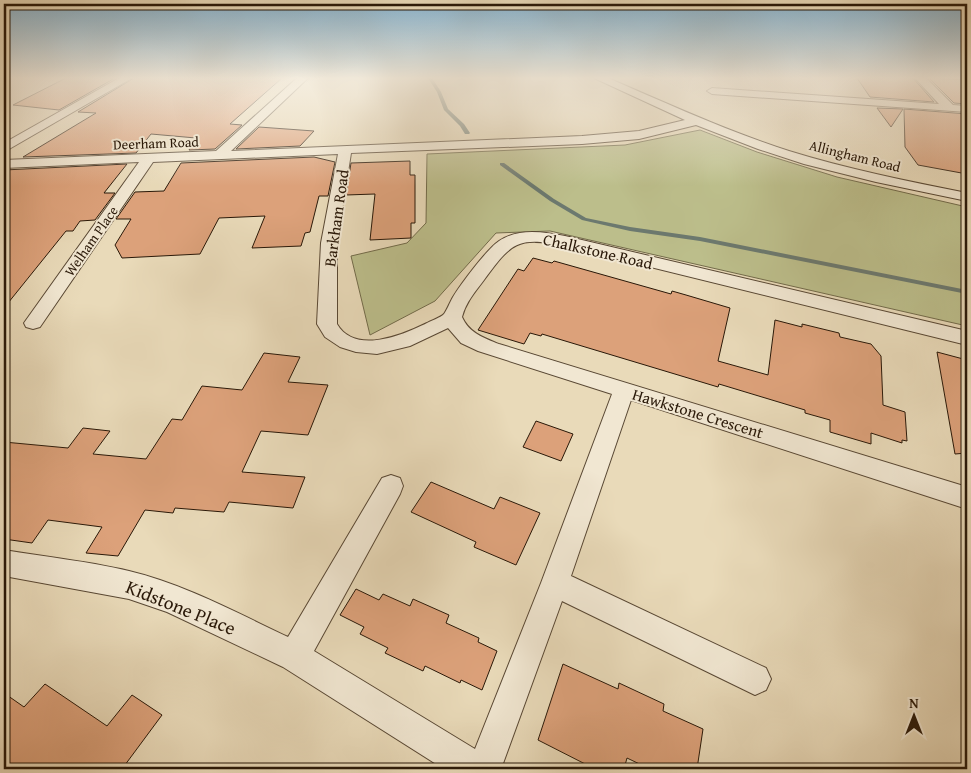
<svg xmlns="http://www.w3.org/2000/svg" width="971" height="773" font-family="'Gentium Book Plus',serif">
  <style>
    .green { fill: #bcbe8b; stroke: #726b4a }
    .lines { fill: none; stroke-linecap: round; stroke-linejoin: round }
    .stream { fill: #6c796f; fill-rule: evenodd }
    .building { fill: #dca17a; stroke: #291808 }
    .minor-casing { stroke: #594834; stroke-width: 2 }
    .minor { fill: #f1e7d2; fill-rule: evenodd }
    .labels { text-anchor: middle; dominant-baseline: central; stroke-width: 4; stroke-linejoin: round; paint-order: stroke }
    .far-street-label { font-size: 14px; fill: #291808; stroke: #f1e7d2 }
    .street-label { font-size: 16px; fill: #291808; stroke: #f1e7d2 }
    .near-street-label { font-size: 19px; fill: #291808; stroke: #f1e7d2 }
  </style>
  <rect width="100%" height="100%" fill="#e9dab9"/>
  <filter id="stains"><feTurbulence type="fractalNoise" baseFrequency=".004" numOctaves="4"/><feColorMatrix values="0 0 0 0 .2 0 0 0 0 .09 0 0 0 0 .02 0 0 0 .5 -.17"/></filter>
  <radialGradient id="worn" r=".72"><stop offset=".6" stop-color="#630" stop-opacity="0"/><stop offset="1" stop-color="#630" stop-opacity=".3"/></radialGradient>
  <path class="green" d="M700,130L757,152L837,177L967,207V326L550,231L496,233L435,301L370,335L351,256L407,243L426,223L427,154L625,145Z"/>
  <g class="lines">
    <g class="stream">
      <path d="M428,78H432L441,92L448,109L464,124L470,133L469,134H465L460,126L444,110L437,92Z"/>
      <path d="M500,163H504L554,199L586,218L630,227L700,237L967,290V294L700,241L630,231L582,220L550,201L500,165Z"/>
    </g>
  </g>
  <g class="building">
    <path d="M66,78H115L59,110L13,105Z"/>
    <path d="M134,78H282L230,124L242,125L215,149L189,150L196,138L151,134L136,153L23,157L96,113L78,112Z"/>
    <path d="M857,78H913L934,102L870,97Z"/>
    <path d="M929,78L967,80V104L954,103Z"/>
    <path d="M877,108L903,109L891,127Z"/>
    <path d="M904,109L967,114V174L918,165L905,147Z"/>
    <path d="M259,127L314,131L300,146L236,149Z"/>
    <path d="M314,157L335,162L328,196H319L310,232L305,233L301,246L252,248L265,216L219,218L200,254L122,258L115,245L131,219H116L135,192L164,191L181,163Z"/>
    <path d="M410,161V175H415V223H411V238L370,240L375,194L346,195L351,163Z"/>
    <path d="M127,164L104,193H115L95,220L80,221L73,231H66L4,308V170Z"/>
    <path d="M533,258L552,263L554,261L671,294L672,291L686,295L730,308L718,361L768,375L775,320L802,327V324L839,333L840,337L871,344L881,356L883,405L905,412L907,441L902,440V443L871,433V444L830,432V420L805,413V410L719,384L718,387L542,334L541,336L530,333L524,344L478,330L518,269L524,271Z"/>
    <path d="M937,352L967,360V453L955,454Z"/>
    <path d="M264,353L300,357L288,382L328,385L308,435L261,431L242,472L305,477L293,508L229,502L224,512L175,508L173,513L145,510L118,556L86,553L102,527L48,520L32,543L4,539V442L68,448L83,428L110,431L93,454L146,459L172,419L182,420L202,386L242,390Z"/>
    <path d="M536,421L573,434L561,461L523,447Z"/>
    <path d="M431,482L494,509L500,497L540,513L516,565L474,547L476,542L411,512Z"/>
    <path d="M356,589L379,600L383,594L410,606L413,599L449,615L446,623L479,638L478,642L497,651L482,690L461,680L460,683L425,666L423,671L385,653L388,648L360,634L364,627L340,615Z"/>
    <path d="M563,664L618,689L619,683L664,704L663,711L703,729L697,769H650L627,758L624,769H595L538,740Z"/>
    <path d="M45,684L107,726L132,695L162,715L122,769H4V693L24,707Z"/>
  </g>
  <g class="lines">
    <g class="minor-casing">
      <g id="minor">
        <path d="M119,78H132L4,152V143Z"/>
        <path d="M297,78H308L231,151L582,136L639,131L685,120L594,78H608C668,104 727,131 789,151C847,169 907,181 967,193V201L876,182L804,164L758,149L696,125L639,139L582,144L351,153L337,243V324C355,355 403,335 427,323C432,320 440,318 444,314C447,310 450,302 453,297C461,284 487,249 499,241C518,228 543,232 565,236L967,331V345L565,246C517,236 511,243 484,280C475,292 466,302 462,317C469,333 484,338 499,344L967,487V509L631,400L571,576L766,668L771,679L766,690L755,695L562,601L501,769H444L283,667L167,612L129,599L4,576V550C45,557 88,561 129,571C184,584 237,613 288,637L382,478L391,475L400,478L403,486L400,494L314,651L475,749L541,583L612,394L478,351L461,343L448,328L410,346L377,354L356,352L340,347L325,337L317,324L321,243L338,154L153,162L40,327L33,329L26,327L24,323L139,162L4,168V160L216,151Z"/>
        <path d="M915,78H926L953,105L967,106V112L712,94L707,91L712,88L939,104Z"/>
      </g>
    </g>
    <use href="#minor" class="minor"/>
  </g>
  <linearGradient id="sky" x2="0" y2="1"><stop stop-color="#88b6d3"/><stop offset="0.42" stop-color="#f5eee0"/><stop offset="1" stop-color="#f5eee0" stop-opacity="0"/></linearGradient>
  <rect width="971" height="186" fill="url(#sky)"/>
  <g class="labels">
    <g class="far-street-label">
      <text transform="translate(156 143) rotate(-2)">Deerham Road</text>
      <text transform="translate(855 156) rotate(14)">Allingham Road</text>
      <text transform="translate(91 241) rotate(-55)">Welham Place</text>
    </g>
    <g class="street-label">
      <text transform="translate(336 218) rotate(-82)">Barkham Road</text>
      <text transform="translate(598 251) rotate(13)">Chalkstone Road</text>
      <text transform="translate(698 413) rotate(17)">Hawkstone Crescent</text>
    </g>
    <g class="near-street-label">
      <text transform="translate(181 607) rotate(22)">Kidstone Place</text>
    </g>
  </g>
  <rect width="971" height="773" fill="none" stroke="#e9dab9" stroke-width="20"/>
  <rect x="5" y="5" width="961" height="763" fill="none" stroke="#291808" stroke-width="2.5"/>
  <rect x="10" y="10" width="951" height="753" fill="none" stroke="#291808"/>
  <g transform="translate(914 716)" stroke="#f1e7d2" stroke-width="4" paint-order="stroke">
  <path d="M0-4L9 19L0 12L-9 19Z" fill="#291808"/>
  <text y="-8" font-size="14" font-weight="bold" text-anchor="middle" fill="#291808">N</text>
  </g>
  <rect width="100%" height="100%" filter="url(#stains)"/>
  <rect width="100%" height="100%" fill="url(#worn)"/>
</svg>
